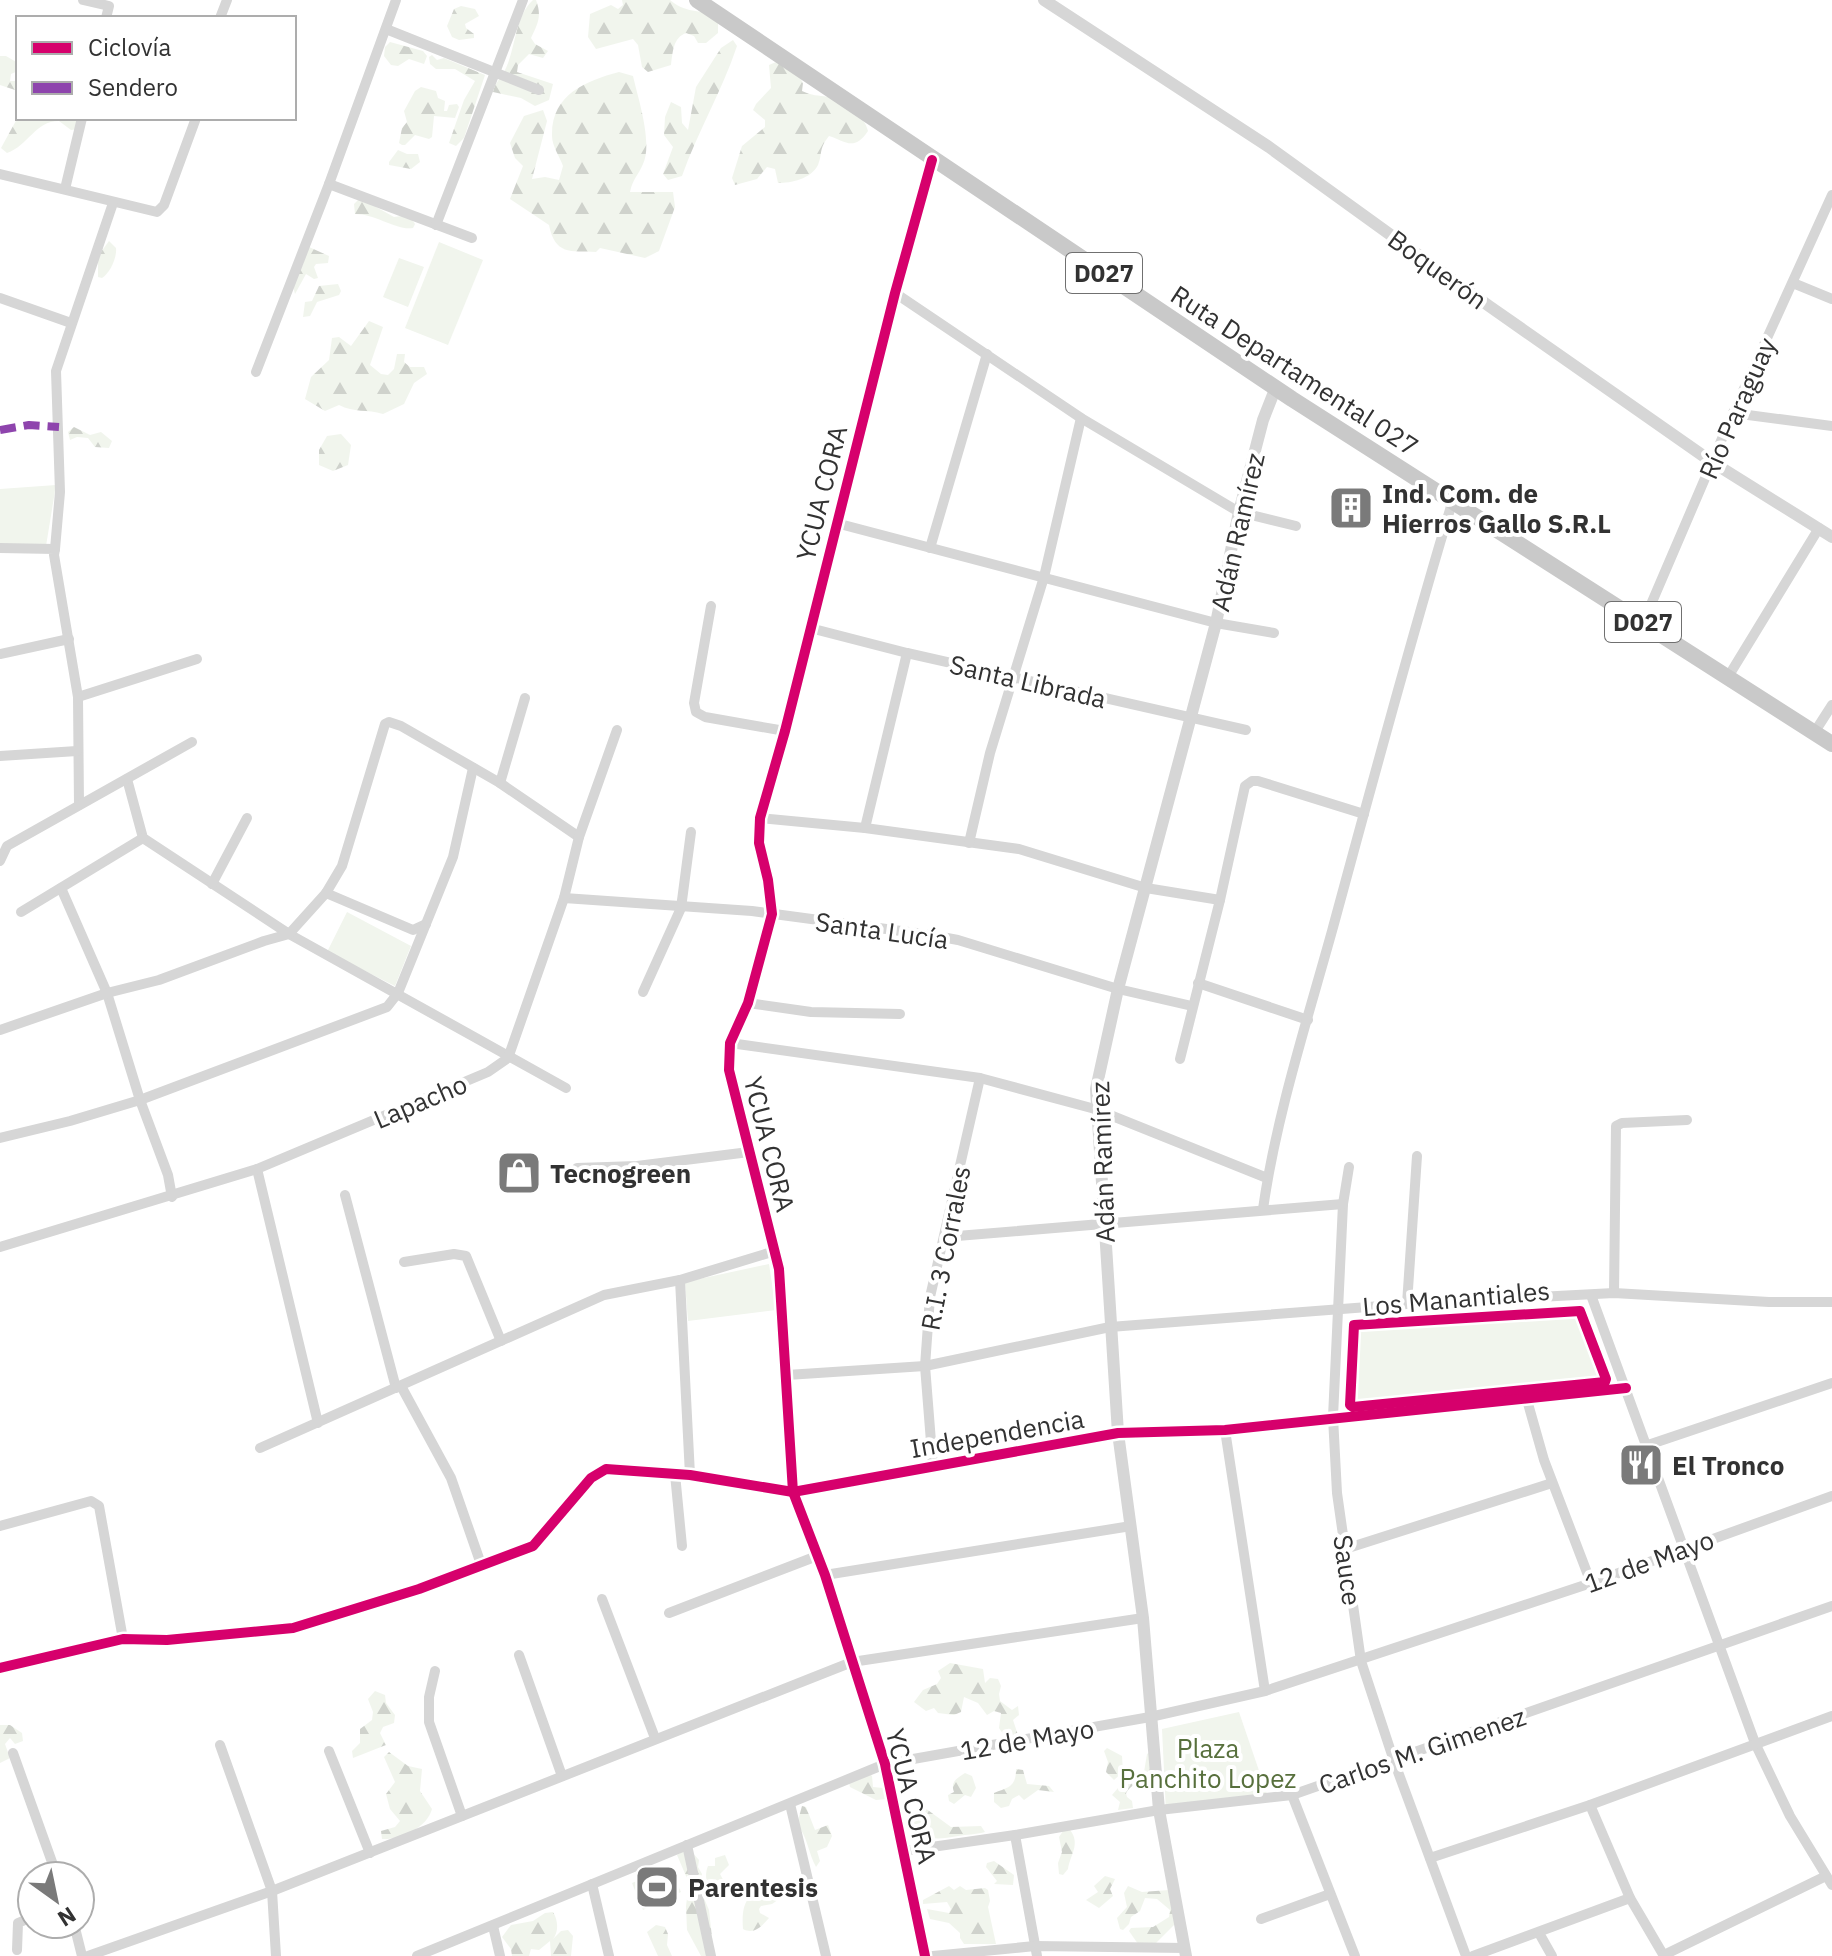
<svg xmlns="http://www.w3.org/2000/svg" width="1832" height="1956" font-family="'IBM Plex Sans',sans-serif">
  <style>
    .green { fill: #f1f5ed }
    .forest { fill: url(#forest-firs) }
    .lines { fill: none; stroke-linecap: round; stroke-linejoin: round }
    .minor { stroke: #d6d6d6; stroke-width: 10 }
    .tertiary { stroke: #d6d6d6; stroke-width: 12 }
    .primary { stroke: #c9c9c9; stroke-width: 16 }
    .quiet { stroke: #8e44ad; stroke-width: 8; stroke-dasharray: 16 8; stroke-linecap: butt }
    .cycleway-casing { stroke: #fff; stroke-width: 15 }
    .cycleway { stroke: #d6006c; stroke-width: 10 }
    .labels { text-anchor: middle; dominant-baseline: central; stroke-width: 8; stroke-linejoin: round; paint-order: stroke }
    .shield { fill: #fff; stroke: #707070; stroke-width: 2 }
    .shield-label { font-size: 24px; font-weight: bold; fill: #323232 }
    .street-label { font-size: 26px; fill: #323232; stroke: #fff }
    .poi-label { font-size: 26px; font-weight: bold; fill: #323232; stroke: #fff; text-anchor: start }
    .park-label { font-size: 26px; fill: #58703d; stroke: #fff }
  </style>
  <defs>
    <pattern id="forest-firs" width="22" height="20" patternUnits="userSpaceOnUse" patternTransform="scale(2)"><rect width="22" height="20" fill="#f1f5ed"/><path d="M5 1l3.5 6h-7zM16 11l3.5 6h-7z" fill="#cfd2cc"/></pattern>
  </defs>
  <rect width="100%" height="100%" fill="#fff"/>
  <g class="green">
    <path d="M439,242L483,260L448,345L405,328Z"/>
    <path d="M399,258L424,267L408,307L383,297Z"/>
    <path d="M56,485L46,546L0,545V489Z"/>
    <path d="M347,912L411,946L395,986L327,952Z"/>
    <path d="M769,1264L776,1310L688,1321L685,1282Z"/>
    <path d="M1583,1308L1613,1384L1345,1412L1347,1322Z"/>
    <path d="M1239,1712L1268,1797L1166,1812L1162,1729Z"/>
    <path d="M669,1867L681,1892L643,1910L632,1883Z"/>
  </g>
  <g class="forest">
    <path d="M533,0H536C542,16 538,23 531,38L535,44L548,51L543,58L529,54L518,65L517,72L553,84L549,100L535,106L521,98L493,92C495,82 502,77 506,68C516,46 515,17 533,0Z"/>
    <path d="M622,0H670C689,16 703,7 718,19V33L706,43H698L694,36L686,33C673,38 673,51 671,65L648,72L642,67L638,45L633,39L596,49L588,37L590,14L611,5L618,9L623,5Z"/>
    <path d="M461,6L475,9L479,16L465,24L466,28L474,34V38L459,40L452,37L447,26L454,9Z"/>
    <path d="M733,40L737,46C722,91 698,131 682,176L668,180L663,174L673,147L664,135L665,117L671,102L681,107L682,123L688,130L696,87L721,48Z"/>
    <path d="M390,42L423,51L427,56L424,64L409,59L398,66L391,65L384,56L385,47Z"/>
    <path d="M432,55L437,60L444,58L485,75L464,138L456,146L449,143L464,100L475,81L455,69H436L430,64L429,57Z"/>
    <path d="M0,56H6L18,63V71L11,74L10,81H18V91L0,85Z"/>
    <path d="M776,62L796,70L803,83L802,91C812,96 818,95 828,97C844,100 865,116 868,131C854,152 845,141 829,136C818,150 823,153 818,165C811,179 791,183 778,183L775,169L767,167L757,179L735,185L732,178L742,146L765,127V120L753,110L756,104L771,88L769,65Z"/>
    <path d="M619,72L633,76C638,98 653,143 643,164C638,176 633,178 630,192H673L675,207L659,251L645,258L600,248L596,252C570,251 555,255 549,225L510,199L523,166L515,158L510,143L524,116L543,110L547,121L532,179L545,177L559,180L563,166C560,157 552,146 552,136C551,95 585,81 619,72Z"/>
    <path d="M421,87L436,91L438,98L445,101L444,111H447L449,105L457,104L459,107L455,118L434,116L432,137L429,139L415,135L405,145H402L399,143L402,128L407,122L404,111L415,91Z"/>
    <path d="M18,117V118H84L79,129L71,130L59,121C35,121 28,146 7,153L1,148Z"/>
    <path d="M398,150L407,154H418L420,162L411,169L389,165V162Z"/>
    <path d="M360,198L394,217L409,215L415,224L413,228C397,231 376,214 355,214L354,204Z"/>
    <path d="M109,241L116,248C117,258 110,273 102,278L98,277V256Z"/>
    <path d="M309,247L329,256L328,263L316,264L314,267L318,278L314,279L306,274L295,294L291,279L303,265L304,257Z"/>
    <path d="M338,284L341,291L339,295L317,302L310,316L303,317L305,302L312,301L319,286Z"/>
    <path d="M369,321L383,327L370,365L381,374L388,375L394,369L397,354H405L404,362L410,367H424L427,374L414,383L404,404L383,414C367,409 354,413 339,405L325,411L305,399L311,377L329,360L332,338L339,337L351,346Z"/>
    <path d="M74,427L90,435L101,432L112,441L109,448L95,447L88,438L77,437L70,440L68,432Z"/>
    <path d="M341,434L351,445L348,465L333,471L319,465V450L327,436Z"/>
    <path d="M950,1663L983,1669L985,1683L990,1678L998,1679L1001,1686L999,1694L1000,1701L1012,1710L1018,1706L1019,1715L1013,1720L1018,1735L1015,1742L1007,1740L999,1728L1001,1713L994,1711L987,1715L978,1703L964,1697L961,1712L954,1715L938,1713L934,1708L926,1711L914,1702L923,1690L937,1684L941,1678L938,1671Z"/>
    <path d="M375,1691L385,1695L386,1703L395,1715L394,1723L383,1727L380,1733L386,1745L353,1758L352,1751L360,1743V1729L372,1720L373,1712L368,1699Z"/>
    <path d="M0,1725H10L22,1733L23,1741L15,1744L10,1738L5,1744L10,1758L0,1763Z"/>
    <path d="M1107,1748L1122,1756L1123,1772L1114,1780L1106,1772L1108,1762L1104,1751Z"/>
    <path d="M389,1752L408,1766L422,1769L420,1791L432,1809C427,1828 400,1840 382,1839L381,1831L395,1827L400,1821L390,1809L386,1794L395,1782L384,1757Z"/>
    <path d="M1150,1752L1152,1771C1144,1781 1133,1782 1126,1793L1127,1797L1132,1801L1133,1808L1118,1810L1120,1802L1112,1795L1124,1781L1135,1779L1144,1772L1147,1754Z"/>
    <path d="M1016,1769L1023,1770L1027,1784L1049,1786L1054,1792L1038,1790L1024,1800L1019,1795L1012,1799L1009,1806L1001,1808L994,1802V1793C1009,1787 1016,1787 1016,1769Z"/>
    <path d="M869,1773L872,1776L873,1787L883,1788L887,1799L876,1800L850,1787L849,1783Z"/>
    <path d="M965,1773L972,1776L976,1788L971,1797L965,1795L954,1804L949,1801L948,1795L954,1792C950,1782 957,1778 965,1773Z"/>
    <path d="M921,1805L951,1827L981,1826L985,1832C975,1835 967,1834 958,1836C935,1840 926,1842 911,1821L913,1813Z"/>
    <path d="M802,1806L806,1807L815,1830L828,1825L832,1836L827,1847L817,1851L820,1861L816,1867C808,1852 808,1838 797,1824Z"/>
    <path d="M1070,1830C1081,1844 1070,1855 1068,1869L1063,1875L1059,1874L1058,1863L1062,1852L1059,1837L1063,1831Z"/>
    <path d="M683,1851H691L699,1860L698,1867L702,1874L700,1889L709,1910L714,1956H701L687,1930L686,1906L689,1883L677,1855Z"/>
    <path d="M725,1855L729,1865L720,1874L727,1887L719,1895C708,1890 703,1878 708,1866H715V1858Z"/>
    <path d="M994,1861L1014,1875L1013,1885L994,1884L997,1881L986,1867L987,1863Z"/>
    <path d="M1105,1876L1115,1879L1110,1889L1113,1896L1099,1908L1086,1900L1098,1892L1094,1886Z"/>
    <path d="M949,1886L954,1890L960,1886L966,1890L985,1888L988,1890L990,1901L988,1907L996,1944H964L960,1938V1933L949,1923L930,1919L927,1909L949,1913L951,1909L947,1902L923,1904V1900Z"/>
    <path d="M1128,1886L1142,1892L1169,1890L1177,1922L1156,1943L1138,1944L1129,1931L1131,1928L1153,1927L1169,1917L1170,1910L1157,1899L1145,1898L1140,1911L1131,1917L1129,1924L1123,1930L1120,1929L1117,1918L1127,1907L1124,1893Z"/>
    <path d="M778,1889L785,1891V1895L772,1904L761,1906L759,1909L760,1913L769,1918C762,1926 754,1935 743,1929C742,1915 742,1899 757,1891L769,1895Z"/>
    <path d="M553,1912C558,1920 559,1931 553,1939L561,1931L568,1930L573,1936L571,1956H551L550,1941L539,1950L531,1949L529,1956H512L511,1949L502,1937L511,1925L533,1921L545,1913Z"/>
    <path d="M656,1925L665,1927L668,1934L667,1945L672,1956H658L647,1932Z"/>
  </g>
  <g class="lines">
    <g class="minor">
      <path d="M83,0L109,6L106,18"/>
      <path d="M220,18L227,0"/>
      <path d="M386,29L539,90"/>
      <path d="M0,174L157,212L164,205L196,118"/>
      <path d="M329,184L472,238"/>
      <path d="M65,189L82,118"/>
      <path d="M436,225L523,0"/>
      <path d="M1793,283L1832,299"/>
      <path d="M895,293L1081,418L1239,512L1296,526"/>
      <path d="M0,298L71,323"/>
      <path d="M256,372L329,184L396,0"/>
      <path d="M1733,413L1832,426"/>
      <path d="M836,523L1216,623L1274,633"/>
      <path d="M0,548L55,549L54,555L78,697L79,805"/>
      <path d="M930,548L987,354"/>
      <path d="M55,549L60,492L56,371L113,203"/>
      <path d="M711,606L694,703L696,712L705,717L785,731"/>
      <path d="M1643,623L1733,413L1832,195"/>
      <path d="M810,628L907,653L1246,730"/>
      <path d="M0,654L69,639"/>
      <path d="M1728,677L1819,528"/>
      <path d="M78,697L197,659"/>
      <path d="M1814,733L1832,705"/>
      <path d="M0,756L77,751"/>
      <path d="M127,779L143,838L289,934L566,1088"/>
      <path d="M500,783L525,698"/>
      <path d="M760,818L865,828L1019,849L1146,888L1220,900"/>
      <path d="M865,828L907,653"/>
      <path d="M969,843L990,753L1044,577L1081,418"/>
      <path d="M0,861L7,846L192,742"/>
      <path d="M212,884L247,818"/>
      <path d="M61,888L107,993L140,1100L168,1175L172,1197"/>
      <path d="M326,893L413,930L426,924"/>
      <path d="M564,898L752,911L931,935L958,940L1118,989L1192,1006"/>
      <path d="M21,912L143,838"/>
      <path d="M1198,983L1308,1020"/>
      <path d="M643,992L681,908L691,832"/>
      <path d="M748,1003L811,1012L900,1014"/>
      <path d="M0,1030L107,993L159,980L264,941L289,934L326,893L342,866L385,724L389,722L401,726L500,783L579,837"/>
      <path d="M730,1043L980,1078L1095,1109L1267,1178"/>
      <path d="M1180,1059L1220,900L1245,786L1252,781H1258L1364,814"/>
      <path d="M0,1138L70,1121L140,1100L387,1007L398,993L453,857L473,768"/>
      <path d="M1349,1167L1343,1204L1333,1417L1337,1493L1361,1661L1394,1761L1466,1956"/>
      <path d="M577,1168L637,1166L749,1152"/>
      <path d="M257,1169L318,1423"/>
      <path d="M345,1195L396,1388"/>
      <path d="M1263,1209C1276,1117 1307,1021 1332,931C1371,788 1409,645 1452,503"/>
      <path d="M945,1237L1343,1204"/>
      <path d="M0,1247L257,1169L488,1072L508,1058L564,898L579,837L617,730"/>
      <path d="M404,1262L454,1254L466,1256L501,1341"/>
      <path d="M680,1280L690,1475"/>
      <path d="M1614,1293L1616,1126L1622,1123L1687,1120"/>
      <path d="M1591,1295L1755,1743L1790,1816L1832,1885"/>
      <path d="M1407,1304L1417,1156"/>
      <path d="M787,1375L925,1366L1110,1327L1407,1304L1614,1293L1769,1302H1832"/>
      <path d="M401,1386L451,1478L482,1567"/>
      <path d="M1527,1400L1544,1460L1591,1583"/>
      <path d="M1225,1430L1265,1691"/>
      <path d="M1648,1445L1832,1383"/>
      <path d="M260,1448L604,1295L680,1280L775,1251"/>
      <path d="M933,1467L925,1366L930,1297L980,1078"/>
      <path d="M675,1474L682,1546"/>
      <path d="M0,1526L91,1501L99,1506L123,1639"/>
      <path d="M1345,1549L1552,1483"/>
      <path d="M825,1575L1131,1526"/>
      <path d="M602,1599L655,1738"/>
      <path d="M669,1613L817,1556"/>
      <path d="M519,1655L562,1776"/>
      <path d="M0,1668L123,1639L167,1640L293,1628L419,1589L533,1546L591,1478L606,1469L690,1475L793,1492L1118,1433L1225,1430L1626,1388"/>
      <path d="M435,1671L429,1697V1722L462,1816"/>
      <path d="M220,1745L272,1891L276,1956"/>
      <path d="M329,1751L370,1853"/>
      <path d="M13,1753L57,1876"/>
      <path d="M1292,1795L1355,1956"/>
      <path d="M790,1804L826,1956"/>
      <path d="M1590,1805L1630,1898L1664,1956"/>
      <path d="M1015,1835L1037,1956"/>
      <path d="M687,1845L711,1956"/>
      <path d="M904,1851L1015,1835L1159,1810L1292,1795L1832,1606"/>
      <path d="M1430,1858L1590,1805L1832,1716"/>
      <path d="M592,1884L609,1956"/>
      <path d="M1261,1919L1330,1894"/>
      <path d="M74,1924L82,1956"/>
      <path d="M493,1926L500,1956"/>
      <path d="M1539,1933L1552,1956"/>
      <path d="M17,1950L18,1923L32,1917"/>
      <path d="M1664,1955L1826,1876"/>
      <path d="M88,1956L272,1891L852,1662L1143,1618"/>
      <path d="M417,1956L885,1764L1150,1717L1265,1691L1591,1583L1832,1496"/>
      <path d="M925,1956L885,1764L825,1575L793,1492L779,1269L729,1070L730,1043L748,1003L772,914L768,880L759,843L760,818L785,731L895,293L932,160"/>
      <path d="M933,1956L1035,1946L1185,1948"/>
      <path d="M1473,1956L1630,1898"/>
    </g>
    <g class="tertiary">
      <path d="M1044,0L1269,147L1489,306L1712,462L1832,537"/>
      <path d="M1186,1956L1159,1810L1143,1618L1118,1433L1096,1089L1118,989L1216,623L1239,512L1263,420L1276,387"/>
    </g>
    <path class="primary" d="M697,0L1292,399L1832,744"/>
    <path class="quiet" d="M0,430L29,425L59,427"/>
    <g class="cycleway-casing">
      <g id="cycleway">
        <path d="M1580,1311L1606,1379L1605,1382L1353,1407L1350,1405L1354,1325Z"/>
        <path d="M0,1668L123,1639L167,1640L293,1628L419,1589L533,1546L591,1478L606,1469L690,1475L793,1492L1118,1433L1225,1430L1626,1388"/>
        <path d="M925,1956L885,1764L825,1575L793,1492L779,1269L729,1070L730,1043L748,1003L772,914L768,880L759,843L760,818L785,731L895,293L932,160"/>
      </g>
    </g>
    <use href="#cycleway" class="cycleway"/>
  </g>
  <defs>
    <g id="building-square" transform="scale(2.3)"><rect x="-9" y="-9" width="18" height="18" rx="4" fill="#7a7a7a" stroke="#fff"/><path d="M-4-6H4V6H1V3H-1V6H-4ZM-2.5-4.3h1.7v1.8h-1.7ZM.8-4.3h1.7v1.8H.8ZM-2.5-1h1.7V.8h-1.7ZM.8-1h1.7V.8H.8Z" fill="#fff"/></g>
    <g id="shop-square" transform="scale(2.3)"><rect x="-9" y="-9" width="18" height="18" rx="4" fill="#7a7a7a" stroke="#fff"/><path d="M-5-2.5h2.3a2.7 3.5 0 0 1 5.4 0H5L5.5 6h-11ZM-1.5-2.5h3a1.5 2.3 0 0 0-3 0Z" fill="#fff"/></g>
    <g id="restaurant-square" transform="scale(2.3)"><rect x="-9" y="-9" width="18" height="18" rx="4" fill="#7a7a7a" stroke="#fff"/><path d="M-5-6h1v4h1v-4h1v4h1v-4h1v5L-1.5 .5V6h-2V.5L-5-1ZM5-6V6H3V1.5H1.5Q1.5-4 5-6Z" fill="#fff"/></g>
    <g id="stadium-square" transform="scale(2.3)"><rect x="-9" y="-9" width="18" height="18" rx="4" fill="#7a7a7a" stroke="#fff"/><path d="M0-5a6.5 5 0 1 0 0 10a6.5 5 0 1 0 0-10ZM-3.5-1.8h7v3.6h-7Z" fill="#fff"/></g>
  </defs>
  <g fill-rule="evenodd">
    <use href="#building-square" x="1351" y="508"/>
    <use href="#shop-square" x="519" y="1173"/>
    <use href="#restaurant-square" x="1641" y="1465"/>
    <use href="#stadium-square" x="657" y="1887"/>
  </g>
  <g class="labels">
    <g class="shield">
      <rect x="1066" y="253" width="76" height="40" rx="6"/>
      <rect x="1605" y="602" width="76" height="40" rx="6"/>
    </g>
    <g class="shield-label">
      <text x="1104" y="273">D027</text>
      <text x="1643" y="622">D027</text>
    </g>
    <g class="street-label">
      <text transform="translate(1438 269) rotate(36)">Boquerón</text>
      <text transform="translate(1295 370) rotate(33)">Ruta Departamental 027</text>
      <text transform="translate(1737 408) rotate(-66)">Río Paraguay</text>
      <text transform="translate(821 493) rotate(-76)">YCUA CORA</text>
      <text transform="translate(1237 532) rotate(-77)">Adán Ramírez</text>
      <text transform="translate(1028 681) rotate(13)">Santa Librada</text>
      <text transform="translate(882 930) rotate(8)">Santa Lucía</text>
      <text transform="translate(420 1101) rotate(-23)">Lapacho</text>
      <text transform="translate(770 1144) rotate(76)">YCUA CORA</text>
      <text transform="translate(1102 1162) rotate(-92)">Adán Ramírez</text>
      <text transform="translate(945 1248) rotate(-79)">R.I. 3 Corrales</text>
      <text transform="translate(1456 1298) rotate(-5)">Los Manantiales</text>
      <text transform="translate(997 1433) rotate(-10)">Independencia</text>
      <text transform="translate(1649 1561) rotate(-20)">12 de Mayo</text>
      <text transform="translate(1348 1570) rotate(82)">Sauce</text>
      <text transform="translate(1027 1739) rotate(-10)">12 de Mayo</text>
      <text transform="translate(1422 1750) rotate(-19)">Carlos M. Gimenez</text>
      <text transform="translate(912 1796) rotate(76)">YCUA CORA</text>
    </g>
    <g class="poi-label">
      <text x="1382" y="493">Ind. Com. de<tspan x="1382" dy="30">Hierros Gallo S.R.L</tspan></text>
      <text x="550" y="1173">Tecnogreen</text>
      <text x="1672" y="1465">El Tronco</text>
      <text x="688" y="1887">Parentesis</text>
    </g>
    <g class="park-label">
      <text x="1208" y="1748">Plaza<tspan x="1208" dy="30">Panchito Lopez</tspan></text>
    </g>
  </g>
  <rect x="16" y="16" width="280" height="104" fill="#ffffff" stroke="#adadad" stroke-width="2"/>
  <rect x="32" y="42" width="40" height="12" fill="#d6006c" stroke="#adadad" stroke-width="2"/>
  <text x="88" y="56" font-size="24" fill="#323232">Ciclovía</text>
  <rect x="32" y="82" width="40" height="12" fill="#8e44ad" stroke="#adadad" stroke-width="2"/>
  <text x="88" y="96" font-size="24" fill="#323232">Sendero</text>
  <g transform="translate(56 1900) rotate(147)"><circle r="38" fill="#ffffff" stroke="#adadad" stroke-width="2"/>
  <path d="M0-6L14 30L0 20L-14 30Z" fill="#7a7a7a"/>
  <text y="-12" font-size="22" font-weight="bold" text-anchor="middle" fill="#323232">N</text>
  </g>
</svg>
